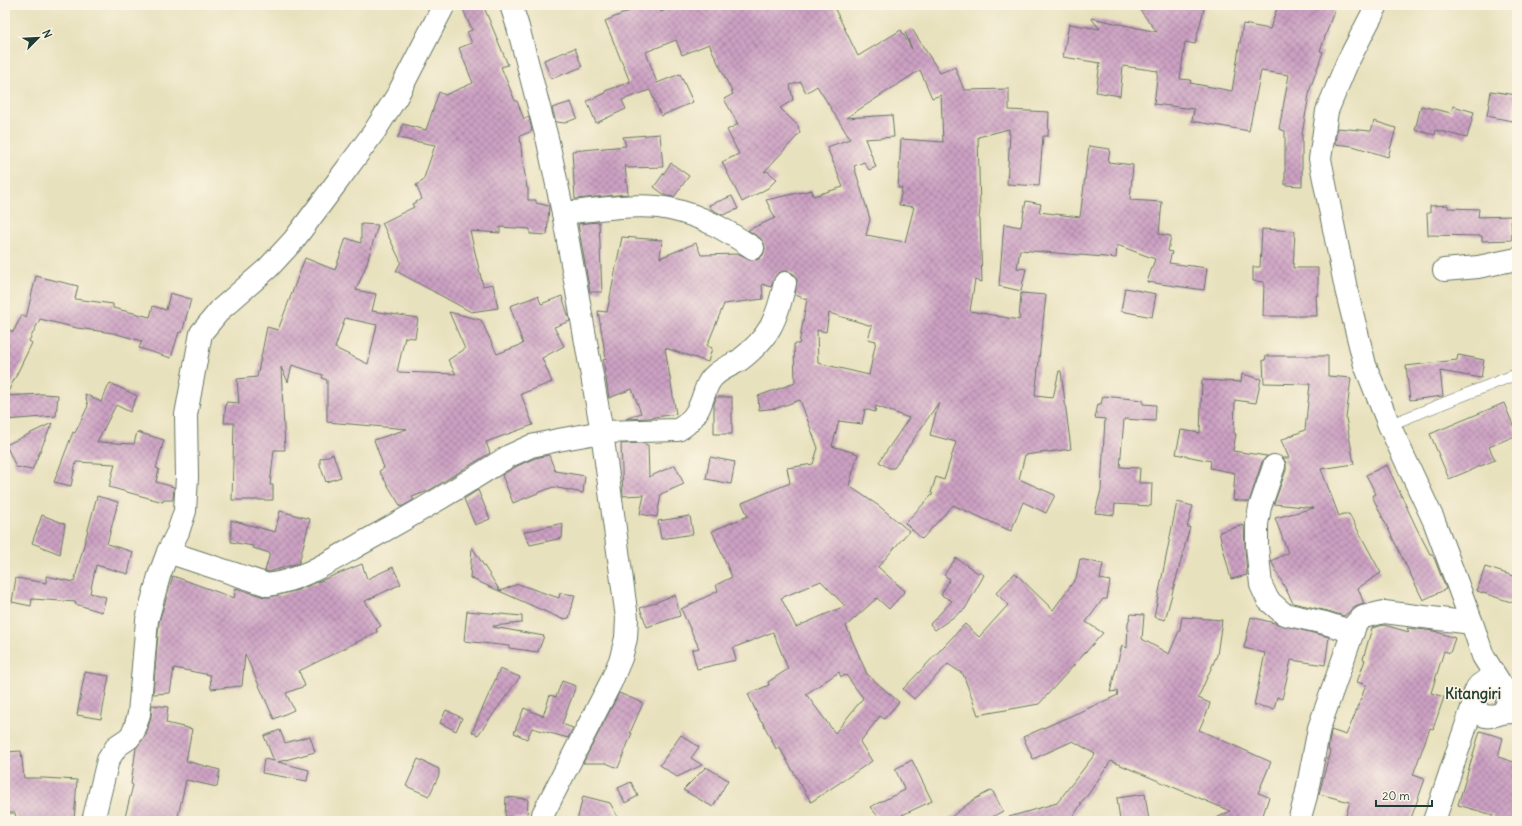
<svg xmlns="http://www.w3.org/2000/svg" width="1522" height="826" font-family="Delius,sans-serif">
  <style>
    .building { fill: url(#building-cross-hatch); fill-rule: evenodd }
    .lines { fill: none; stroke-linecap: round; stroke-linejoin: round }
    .service-casing { stroke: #657664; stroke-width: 12 }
    .minor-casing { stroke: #657664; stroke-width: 24 }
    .tertiary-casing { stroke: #657664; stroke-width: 24 }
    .secondary-casing { stroke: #657664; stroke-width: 24 }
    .service { stroke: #fff; stroke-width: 11 }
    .minor { stroke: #fff; stroke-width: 22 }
    .tertiary { stroke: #fff; stroke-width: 22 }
    .secondary { stroke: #fff; stroke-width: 22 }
    .labels { text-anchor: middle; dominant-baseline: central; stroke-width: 3; stroke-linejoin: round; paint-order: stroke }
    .district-label { font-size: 15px; font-weight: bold; fill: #1f3d34; stroke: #fcf5e5 }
  </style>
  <defs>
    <pattern id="building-cross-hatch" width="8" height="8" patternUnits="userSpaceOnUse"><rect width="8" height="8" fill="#cca0c3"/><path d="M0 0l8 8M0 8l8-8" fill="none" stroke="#a5849f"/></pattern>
  </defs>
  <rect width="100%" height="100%" fill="#fcf5e5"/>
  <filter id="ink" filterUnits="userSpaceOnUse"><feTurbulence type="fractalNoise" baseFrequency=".025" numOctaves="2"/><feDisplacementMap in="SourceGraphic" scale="8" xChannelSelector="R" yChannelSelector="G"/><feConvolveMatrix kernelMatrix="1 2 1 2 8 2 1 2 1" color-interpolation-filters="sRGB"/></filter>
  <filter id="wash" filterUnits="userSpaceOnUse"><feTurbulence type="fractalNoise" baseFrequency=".012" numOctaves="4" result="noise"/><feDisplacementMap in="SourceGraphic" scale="16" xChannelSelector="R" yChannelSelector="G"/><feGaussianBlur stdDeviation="0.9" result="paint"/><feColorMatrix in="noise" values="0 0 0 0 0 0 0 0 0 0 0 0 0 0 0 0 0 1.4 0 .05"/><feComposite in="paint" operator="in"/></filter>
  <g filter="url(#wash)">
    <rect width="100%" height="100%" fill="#e8e1bd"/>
    <g id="blocks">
      <g class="building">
        <path d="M461,5H483L508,65L501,67L515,101H517L524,119L529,117L532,131L520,136L522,156H521H522L527,188H528V200H536V203L549,206L547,235L530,234V229L500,227V233L470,231L483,286L493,284L498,308L471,312L396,271L401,262L382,223L414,207L412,204L422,199L416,185L423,181L435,145L398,138L403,124L426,130L439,92L445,95L473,83L459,48L472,43L467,32L472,30Z"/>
        <path d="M644,5H658L661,12L677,5H833L858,56L901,30L912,49L905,32L912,29L940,73L955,67L964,90L1009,89V110L1049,112L1048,136H1043L1039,186L1007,184L1010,134H1009V129L978,137L980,209L979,218L980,219L982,282L975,280L970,311L1019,320L1021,293L1046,295L1035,396L1053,398L1059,371H1061L1071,449L1025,455L1019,479L1055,495L1046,513L1023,502L1011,531L953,505L922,539L905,523L933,494L931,493L936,477L944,480L956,442L930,435L939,402L894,468H889L879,462L909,418L876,406L875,412L865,409L862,424L839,421L832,446L858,454L849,486L879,506L909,531L878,567L905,591L889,609L877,598L846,626L867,674L899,702L884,719L880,716L860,742L872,761L811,802L779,747L776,749L762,721L761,722L748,694L769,685L768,682L788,669L773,632L733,648L736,660L697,669L692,650L699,648L681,609L718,591L716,585L732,577L712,531L748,516L742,503L790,483L787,468L813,464L818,448L800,400L777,408L759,410L758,396L795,383L794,344H799L807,299L795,295L797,280L794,274L788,271H782L776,275L771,287L762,284L763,299L724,304L707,346L712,348L708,362L665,348L676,414L649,418L626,419L641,413L632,389L609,398L603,360L606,359L598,311L607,312L622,237L662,240L660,258L696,243L701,255L739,254L752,260L759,259L763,255L765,249L764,243L760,238L748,230L775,218L766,200L812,190L813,196L843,187L827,147L850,139L817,86L806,93L801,82L790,85L793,100L780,108L798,126L800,133L764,172L767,171L777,179L768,188L742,202L722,162L739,154L727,130L738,124L724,99L733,94L709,44L682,55L676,40L646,52L657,83L680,74L693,102L661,116L650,90L622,100L626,109L596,123L587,101L606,93L605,91L630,82L605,21ZM920,70L932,98L941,95L943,142L901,139L898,188H902L899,205L914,207L905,242L866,235L870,219L854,166L864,162L869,170L876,167L865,139L894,137L892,115L846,118ZM829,313L872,326L868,339L876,341L869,375L818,363L817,330L826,332ZM821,581L845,606L796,627L781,598ZM839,672L841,677L846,675L863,698L835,733L806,694Z"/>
        <path d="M1136,5H1205L1195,44L1185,42L1180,79L1191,80L1190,83L1232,91L1243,24L1270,29L1278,5H1325L1335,8L1320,51L1323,52L1310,89L1302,134V186L1285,185V131L1279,129L1289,75L1261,71L1249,131L1192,121L1194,109L1154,104L1158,71L1123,66L1120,96L1096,92L1100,63L1063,57L1069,24L1100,29L1091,18L1157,32Z"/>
        <path d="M575,48L582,67L551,79L544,60Z"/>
        <path d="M1491,91L1516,95L1512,121L1487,116Z"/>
        <path d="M571,102L577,118L565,123L556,122L552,108Z"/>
        <path d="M1421,106L1451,113L1453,106L1474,112L1467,138L1436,130L1435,135L1415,130Z"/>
        <path d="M1374,121L1396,128L1388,157L1353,146L1335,144L1337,128L1371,131Z"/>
        <path d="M660,134L663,167L628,168L625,165L628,194L575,199L572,151L626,146L623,137Z"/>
        <path d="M1089,146L1110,149L1108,162L1133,165L1130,200L1162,202L1159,234L1171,236L1168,251L1172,252L1169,263L1207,268L1204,290L1147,282L1155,259L1117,245L1116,258L1020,250L1017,268L1026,269L1021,291L999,286L1004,224L1021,227L1026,201L1041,204L1039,212L1080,217Z"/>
        <path d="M671,163L689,176L674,197L666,196L654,187Z"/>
        <path d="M732,196L738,209L723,215L711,209L709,205Z"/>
        <path d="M1448,205V208L1479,209L1478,217L1511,216L1512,240L1482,241V236L1428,235L1427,213H1430V206Z"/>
        <path d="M599,222L602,292H590L578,224Z"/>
        <path d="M361,224L378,225L366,266L356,290L376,294L372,311L418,318L415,338L405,337L397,372L456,374L448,360L465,349L449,312L481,320L497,354L523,344L510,306L538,296L541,304L562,296L570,321L554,327L564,346L542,358L552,382L521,394L533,425L486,442L490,453L428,491L412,497L414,500L401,507L379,471L384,468L374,440L407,429L327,422V380L322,378L323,375L292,365L288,382L281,367L285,450H274L270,485H273V500H232L234,423H224L226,402L239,403L237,379L257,377L267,327L278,330L305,258L335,270L346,238L361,243ZM345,318L377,325L368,364L335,348Z"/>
        <path d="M1262,229L1295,231L1293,268H1318V295H1316L1317,316H1263L1264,282L1253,281V267H1260Z"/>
        <path d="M36,276L78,286L75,299L113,304V308L150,317L153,306L166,310L170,293L191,299L182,333L179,332L171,358L139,348L142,341L113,333L77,328L40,319L29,341L32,343L6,396L42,394L58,395L56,416L5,420V339L10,330L13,332L22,315L26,318Z"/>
        <path d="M1125,288L1156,294L1152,317L1121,311Z"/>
        <path d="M1458,355L1484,360L1481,378L1440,371L1443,396L1410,400L1406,366L1457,360Z"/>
        <path d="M1266,356H1328V376L1351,378L1346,418L1354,464L1321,469L1339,516L1343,514H1349L1381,573L1358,588L1364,604L1355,607L1344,616L1328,611L1293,603L1271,561L1288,553L1275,518L1314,508L1274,504L1286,470V463L1283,458H1289L1281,440L1305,430L1310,384L1264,383L1263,360H1265Z"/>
        <path d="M1242,374L1261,379L1256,403L1235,400L1234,433L1236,434L1233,451L1267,456L1262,462L1249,502L1233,500L1235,473L1210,468L1211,461L1176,454L1181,430L1200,433L1202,380L1241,382Z"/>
        <path d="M110,383L137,396L130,412L116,405L97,442L134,444L137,432L164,440L156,468L159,469L156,482L174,487L173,500H163V502L109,487L115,464L76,462L71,486L54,482L73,432L75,433L88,406L85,394L101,402Z"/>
        <path d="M1103,396L1143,400V404L1156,405L1155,421L1124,419L1120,467L1140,468L1139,483H1152L1151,506L1115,504L1114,515L1095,513L1101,490L1105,419L1095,418L1098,404H1101Z"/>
        <path d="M716,397H732V434H714V404Z"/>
        <path d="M1504,403L1517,435L1489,447L1495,460L1449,479L1430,434Z"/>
        <path d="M52,423L32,470L16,467L6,445Z"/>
        <path d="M641,443L648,445L649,477L675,465L684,484L661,494L657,517L640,514L644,495L623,496L621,444Z"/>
        <path d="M333,454L341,477L326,482L320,465V459Z"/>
        <path d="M549,455L555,471L585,476L583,493L553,487L513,503L502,475L515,467L535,458Z"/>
        <path d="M710,457L735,462L731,484L706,479Z"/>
        <path d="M1387,465L1416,527L1430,554H1432L1435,560L1446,589L1423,600L1372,496L1376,494L1366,475Z"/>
        <path d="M478,490L490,519L475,525L464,499Z"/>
        <path d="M97,496L118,502L107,544L133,552L128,574L96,565L90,593L106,597L102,612L75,604L76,602L32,599L31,606L12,602L16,578L46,583V576L74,582Z"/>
        <path d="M1177,502L1193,506L1187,527H1190L1165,620L1154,617Z"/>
        <path d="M280,511L310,519L299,563L269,572L265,571L270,553L253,548V546L231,542V520L275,532Z"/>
        <path d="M42,515L65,524L60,554L32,543Z"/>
        <path d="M690,516L693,534L661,539L658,521Z"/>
        <path d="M563,523L562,538L530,545L524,532Z"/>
        <path d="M1244,525L1245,547L1247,575L1231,579L1219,532Z"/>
        <path d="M472,547L500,591L518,584L559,598L560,593L575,595L569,618L562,619L470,578Z"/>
        <path d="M956,558L978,573L980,572L984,575L965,609L935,630L930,624L952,601L941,595L950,579L944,575Z"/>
        <path d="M1080,559L1103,564L1100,579L1110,581L1107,599H1103L1086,622L1103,633L1039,704L978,715L963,674L948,664L914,699L903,689L965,624L979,637L1008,605L996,593L1015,573L1053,610L1076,578Z"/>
        <path d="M362,564L367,579L393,567L401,584L365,601L381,626L376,629L377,632L299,671L305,686L286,693L294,710L274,719L245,654L242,686L211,689L210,675L174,668L170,693L153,694L159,622L173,576L234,598L236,588L264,597H270L298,590Z"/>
        <path d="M1485,567L1517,577V604L1477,591Z"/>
        <path d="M675,595L680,616L647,627L640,608Z"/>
        <path d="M467,611L522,616V623L493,626V627L544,636L538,652L509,648V646L464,641Z"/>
        <path d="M1131,614L1144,615L1142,639L1169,654L1180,629L1182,617L1222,620L1217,655L1198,698L1210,703L1208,710L1199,730L1271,762L1258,793L1269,797L1261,821H1211L1230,811L1111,761L1087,796L1080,803H1082L1070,821H1010L1009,817L1057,803L1095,754L1073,741L1033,759L1023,737L1118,695L1117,691L1110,692L1122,645L1127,648L1128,623Z"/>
        <path d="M1251,617L1329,637L1325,665L1291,660L1282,699L1277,697L1274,709L1254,705L1265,653L1244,648Z"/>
        <path d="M1384,625L1409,632L1407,628L1434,631L1455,638L1450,653L1444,651L1431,693L1444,697L1433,729L1430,728L1413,775L1425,779L1410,821H1344L1350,802L1319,794L1330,751L1328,750L1331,731V730L1346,735L1354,717L1366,685L1357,682L1365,660L1363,659L1372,628Z"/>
        <path d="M500,669L520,677L478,735L472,732Z"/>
        <path d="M85,672L109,676L101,719L77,715Z"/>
        <path d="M562,681L576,686L562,724L573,728L568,738L532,728L527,739L514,733L524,708L543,716L550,695L556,697Z"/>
        <path d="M619,693L643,703L630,733H632L618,768L606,763H583Z"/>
        <path d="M152,705L168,707L166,723L192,729L186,761L220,770L217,787L186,780L177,821H124L133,785L131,784L136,748L146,735L151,717Z"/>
        <path d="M446,710L462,718L456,731L440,723Z"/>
        <path d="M280,730L285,743L310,736L315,752L278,762L309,770L307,781L262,773L264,759L274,761L264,736Z"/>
        <path d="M1480,731L1503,738L1498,757L1517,763V821H1491L1493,815L1458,805Z"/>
        <path d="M681,735L699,747L691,758L702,765L677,777L660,765Z"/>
        <path d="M21,751L24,778H43L77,780L74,821H17L15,813H5V752Z"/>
        <path d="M418,759L439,769V775L429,796L406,786Z"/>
        <path d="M912,760L932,801L902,815L907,821H882L870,807L905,790L895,769Z"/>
        <path d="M706,767L728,780L713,807L683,790Z"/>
        <path d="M631,782L638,796L625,803L618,788Z"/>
        <path d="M992,790L1003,811L985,821H946L973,800Z"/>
        <path d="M1145,794L1149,821H1120L1117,798Z"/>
        <path d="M583,796L610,803L620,821H577Z"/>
        <path d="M506,797L528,799L527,818L505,816Z"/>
      </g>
    </g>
  </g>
  <g filter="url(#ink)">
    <use href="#blocks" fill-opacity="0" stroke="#657664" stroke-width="1"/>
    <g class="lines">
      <g class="service-casing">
        <path id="service" d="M1389,425L1517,374"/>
      </g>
      <g class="minor-casing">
        <g id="minor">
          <path d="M511,5L518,27L548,142L563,213L602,432L627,618L626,638L621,658L611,682L543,814"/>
          <path d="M563,213C594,210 641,202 670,209C703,216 726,230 753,248"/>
          <path d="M1444,270L1478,267L1517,259"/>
          <path d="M1274,466L1260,507L1257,524V546L1261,585L1268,600L1284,614L1325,623L1353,632"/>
          <path d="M168,552L268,585C303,580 334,559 364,542C413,515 462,486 509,456L531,446L558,440L602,432L678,430C690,423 698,413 702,400C705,392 707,382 714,376C721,369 732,365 740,360C770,337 777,319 785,283"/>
          <path d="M93,821L108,760L117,746L129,738L134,731L139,714L147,620L159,576L168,552L178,532L185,511L187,477L186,415L201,333L221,309L268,268L293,241L329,193L374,132L397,96L444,5"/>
          <path d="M1299,821L1306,796L1319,728L1356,623L1363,617L1384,612L1472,623"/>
        </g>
      </g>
      <g class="tertiary-casing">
        <path id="tertiary" d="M1377,5L1347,63L1327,111L1320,159L1346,289L1365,365L1389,425L1434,521L1472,623L1483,656L1500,683"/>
      </g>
      <g class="secondary-casing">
        <g id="secondary">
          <path d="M1502,713C1522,687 1484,668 1475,692C1473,697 1473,702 1476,707C1482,720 1491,717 1502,713C1506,712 1512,712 1517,712"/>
          <path d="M1434,821L1474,702"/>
        </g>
      </g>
      <use href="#service" class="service"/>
      <use href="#minor" class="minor"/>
      <use href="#tertiary" class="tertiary"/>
      <use href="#secondary" class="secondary"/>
    </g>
  </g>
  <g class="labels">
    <g class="district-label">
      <text x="1473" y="693">Kitangiri</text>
    </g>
  </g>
  <rect width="1522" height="826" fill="none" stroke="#fcf5e5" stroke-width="20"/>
  <g transform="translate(38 38) rotate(66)" stroke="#fcf5e5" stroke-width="3" paint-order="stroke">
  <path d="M0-3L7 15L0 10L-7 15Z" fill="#1f3d34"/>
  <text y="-6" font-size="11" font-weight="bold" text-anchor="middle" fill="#1f3d34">N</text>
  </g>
  <path d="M1376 800v6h56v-6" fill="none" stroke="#1f3d34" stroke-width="2"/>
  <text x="1382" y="800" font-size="12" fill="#1f3d34" stroke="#fcf5e5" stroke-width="3" paint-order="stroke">20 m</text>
</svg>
